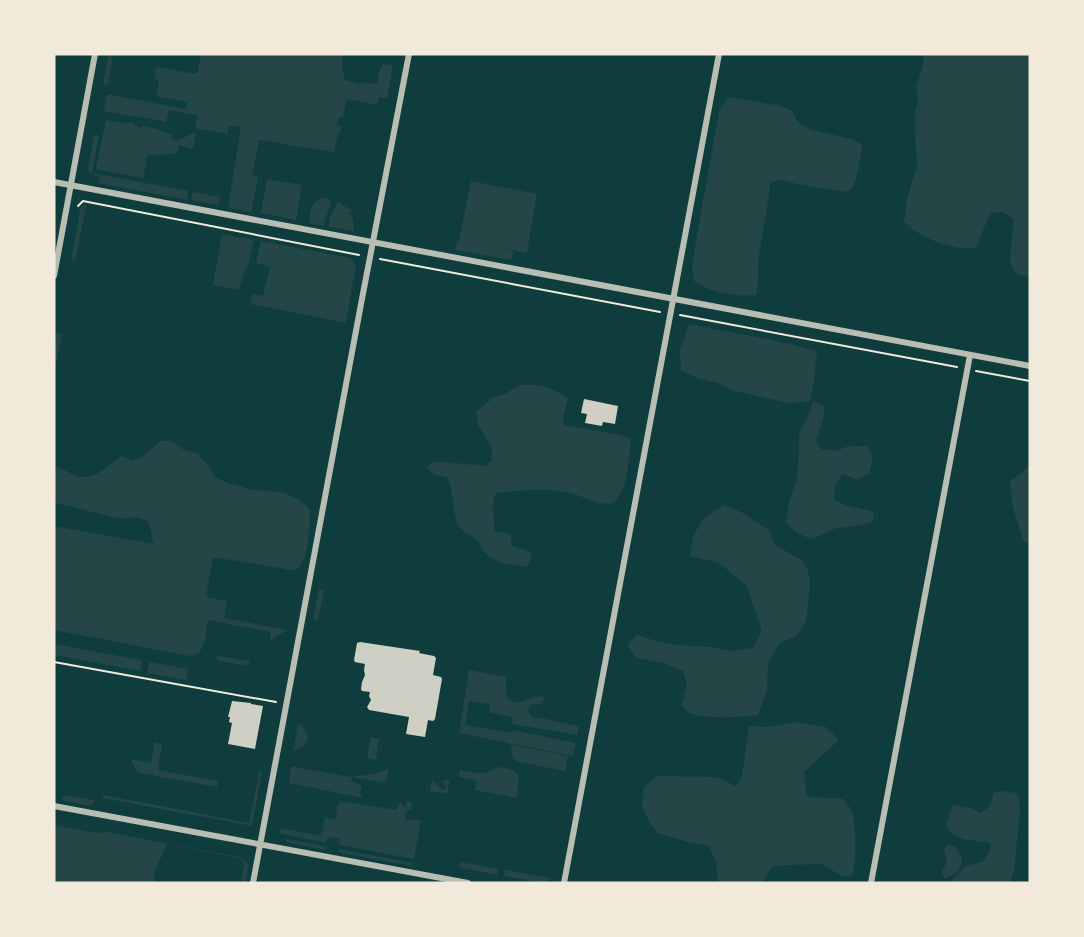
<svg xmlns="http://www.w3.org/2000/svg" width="1084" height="937" font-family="'Varela Round',sans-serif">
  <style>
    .green { fill: #244646 }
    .building { fill: #cfcfc3 }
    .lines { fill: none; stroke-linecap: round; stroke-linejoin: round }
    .path { stroke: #f1e9da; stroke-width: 2 }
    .minor { stroke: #b8beb3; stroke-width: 6 }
  </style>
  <rect width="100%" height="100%" fill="#0f3d3e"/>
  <g class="green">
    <path d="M201,54H343L342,67L345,80L362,84L363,82L377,84L380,69H382L383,64L393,65L387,98L379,97L377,105L347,99L343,117H339L337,126L341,127L340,133H338L334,152L259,140L252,176L258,177L251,212L228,208L241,127L229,125L227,134L195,128L197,115L169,110L166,122L104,111L107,94L186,109L187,102L156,96L159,80L154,79L156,67L197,74Z"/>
    <path d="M924,54H1030V272L1028,276L1018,275L1012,267L1010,258L1014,219L1003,212L990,213L976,248C955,251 918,238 904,221L907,199L917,165L915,130V112L918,101L916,87L923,67Z"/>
    <path d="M108,56L113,57L108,85L103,84Z"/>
    <path d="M728,97L781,106L792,111L797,121L807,129L852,139L862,145C860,161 858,176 851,190L843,192L797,184L782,180L771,182L758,262V282L756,295C734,297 712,293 694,281L692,266L694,252L719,111Z"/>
    <path d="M106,120L122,123L132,122L140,128L146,126L172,134V139L179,140L196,132L193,149L179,145L177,154L148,155L143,178L96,169Z"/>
    <path d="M94,135L99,136L92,173L188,191L187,200L98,183L99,176L92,174L88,169Z"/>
    <path d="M267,179L302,185L296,220L261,213Z"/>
    <path d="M471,181L537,194L527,253L501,248L514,252L511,260L455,250L457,241H459Z"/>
    <path d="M193,192L220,197L218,205L191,200Z"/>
    <path d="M322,198L330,200L331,204L326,217L324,226L309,223C311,211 310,202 322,198Z"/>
    <path d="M338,202L352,211L349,213L353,219L354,231L329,227L330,218Z"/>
    <path d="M87,204L75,261H71L80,208Z"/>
    <path d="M222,234L254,240L248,265L245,268L239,290L213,285Z"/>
    <path d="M261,241L350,258L356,265L346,323L250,304L252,294L263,296L270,267L256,263Z"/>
    <path d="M689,324L772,340L817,351L814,381L810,401L788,403L757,396L731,390L722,384L700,379L681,371L680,351Z"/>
    <path d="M56,333L62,334L54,375V347Z"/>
    <path d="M519,385C539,384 551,387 568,398L563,418L564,425L622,435L631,440C629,456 628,484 618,498C616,500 613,502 611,504C597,504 586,498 574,494C551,487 520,490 496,493C490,505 495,516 494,529L497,532L510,534L511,537V545C518,549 525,548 531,553V559L528,566C513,566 495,564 484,552C481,549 480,544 477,540C471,534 460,532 457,522C452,507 454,491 447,477L435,475L427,468L430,463L444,462L485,466L492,460V447L478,425L476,412L494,397L505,394Z"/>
    <path d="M813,401L825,407L823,420L816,440L821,449L836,451L849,446H868L873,459L869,473L857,480L843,473L835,485L834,500C847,507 858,507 872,512L874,516L873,522L860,525L836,528L811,539L797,533L786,523L789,502L796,481L799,459V433L808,416Z"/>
    <path d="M161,441H172L182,449L197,453L208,466L215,477L228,483L249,489L285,493L299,500L310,509C310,522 309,566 295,570C292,571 288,570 285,569L213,557L206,597L227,601L224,618L287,630L270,641L271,632L208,620C205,634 207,654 190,656L54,630V526L154,544C151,536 152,528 147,520L135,517L123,519L108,516L77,508L54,503V466C62,468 69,473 77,476C94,481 109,465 122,456L133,461L144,455Z"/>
    <path d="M1030,467V543L1023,541L1012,503L1010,481L1027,468Z"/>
    <path d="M724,505L743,513L770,531L775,545L803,561L807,568L810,581L809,595L806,621L797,635L779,644L768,664L767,690L758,715C742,717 702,720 688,712C686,711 683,706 682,704L687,686L683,671L663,663L637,658L627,646L637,635L656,641L678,645L710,647L732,651L753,648L762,630L746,585L719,563L690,556L693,536L703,519Z"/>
    <path d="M319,589L324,590L318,620L313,619Z"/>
    <path d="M54,644L141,660L142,663L140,671L54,655Z"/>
    <path d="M219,656L249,661V666L218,661L216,658Z"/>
    <path d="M151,662L188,669L186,680L147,673L149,664Z"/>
    <path d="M469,670L507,677C505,687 504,704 520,702C529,701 533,695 543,697L544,699L542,704H532L529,707L528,711L533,718H541L579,726L577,735L512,724L513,717L489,712L490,704L469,701L465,725L511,733L512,730L576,743L573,756L459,733Z"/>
    <path d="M797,722L826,727L839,740L804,772L807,797L843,799C847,804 852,809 853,816C856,829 857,864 852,875L844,877L821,864L791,865L773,866L764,879V883H718L716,861L708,845L691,843L658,833L649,822L642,804L644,788L656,776L717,777L736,786L742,777L749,726L766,727Z"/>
    <path d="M298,723C313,732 309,747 293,751Z"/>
    <path d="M371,737L379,739L376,755L377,760L367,758Z"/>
    <path d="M155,742L162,744L158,770L218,781L217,787L140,773L136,771L131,759L151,763Z"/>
    <path d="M512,745L568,756L565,771L519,762C512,758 510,753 512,745Z"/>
    <path d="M291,766L350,777L373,774L388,769L386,783L352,777L351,781L362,786L360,794L363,798L289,783Z"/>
    <path d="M496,767C522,769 520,775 516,798L475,790L476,780L459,777L460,770L478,773H485Z"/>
    <path d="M260,770L262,771L252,826L103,798V795L249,823Z"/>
    <path d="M450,779L447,794L430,791L432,780L443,790L446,788L443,781Z"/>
    <path d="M1001,791L1016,793L1019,799L1020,811L1014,870L1011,880L1012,883H949L966,866L984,861L990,851L991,843C975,839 953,843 946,825L953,805L971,808L980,813L990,806L994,792Z"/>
    <path d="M63,795L94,800V802L90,806L64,801L62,798Z"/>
    <path d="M407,801L412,802L411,810L406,811L405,817L406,820H421L414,859L339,845L340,839L328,837L325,843L279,833L280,828L321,836L325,818L336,819L337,806L341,802L353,803L397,810L398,804H402L403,807H406Z"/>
    <path d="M54,825L96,833L108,832L243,858L246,863L249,864L245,883H241L244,863L242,859L167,844L154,873L155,883H54Z"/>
    <path d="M286,839L329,847L325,850L286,842Z"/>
    <path d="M948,844C962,847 967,865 954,874C952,876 948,877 945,879L941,872C948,864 947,859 944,849Z"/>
    <path d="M339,849L413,863L412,866L341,853L338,850Z"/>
    <path d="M460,862L498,869L497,875L459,867Z"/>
    <path d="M505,870L551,878L546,883H543L504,876Z"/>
  </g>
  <g class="building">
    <path d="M584,399L618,406L615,424L603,422L602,426L585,423L587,414L581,413Z"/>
    <path d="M360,642L420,651L419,653L434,656L436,658L433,675L441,677L442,679L435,719L433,721L428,720L425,737L406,734L409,717L369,710L367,707L371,700L369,696L370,692L362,691L361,689L362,682L365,675L364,670L365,664L355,662L354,660L357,643Z"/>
    <path d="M232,701L251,703V704L263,706L255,749L228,744L232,723L229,722L230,717H228Z"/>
  </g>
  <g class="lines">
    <g class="path">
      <path d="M78,206L83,201L359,255"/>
      <path d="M380,259L660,312"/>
      <path d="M680,315L957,367"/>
      <path d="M976,371L1030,381"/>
      <path d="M54,662L276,702"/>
    </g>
    <g class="minor">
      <path d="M54,182L1030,366"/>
      <path d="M54,276L95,54"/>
      <path d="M54,806L468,883"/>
      <path d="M253,883L361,304L409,54"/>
      <path d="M564,883L719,54"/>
      <path d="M871,883L970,355"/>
    </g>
  </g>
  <rect width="1084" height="937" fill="none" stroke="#f1e9da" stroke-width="111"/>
</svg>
